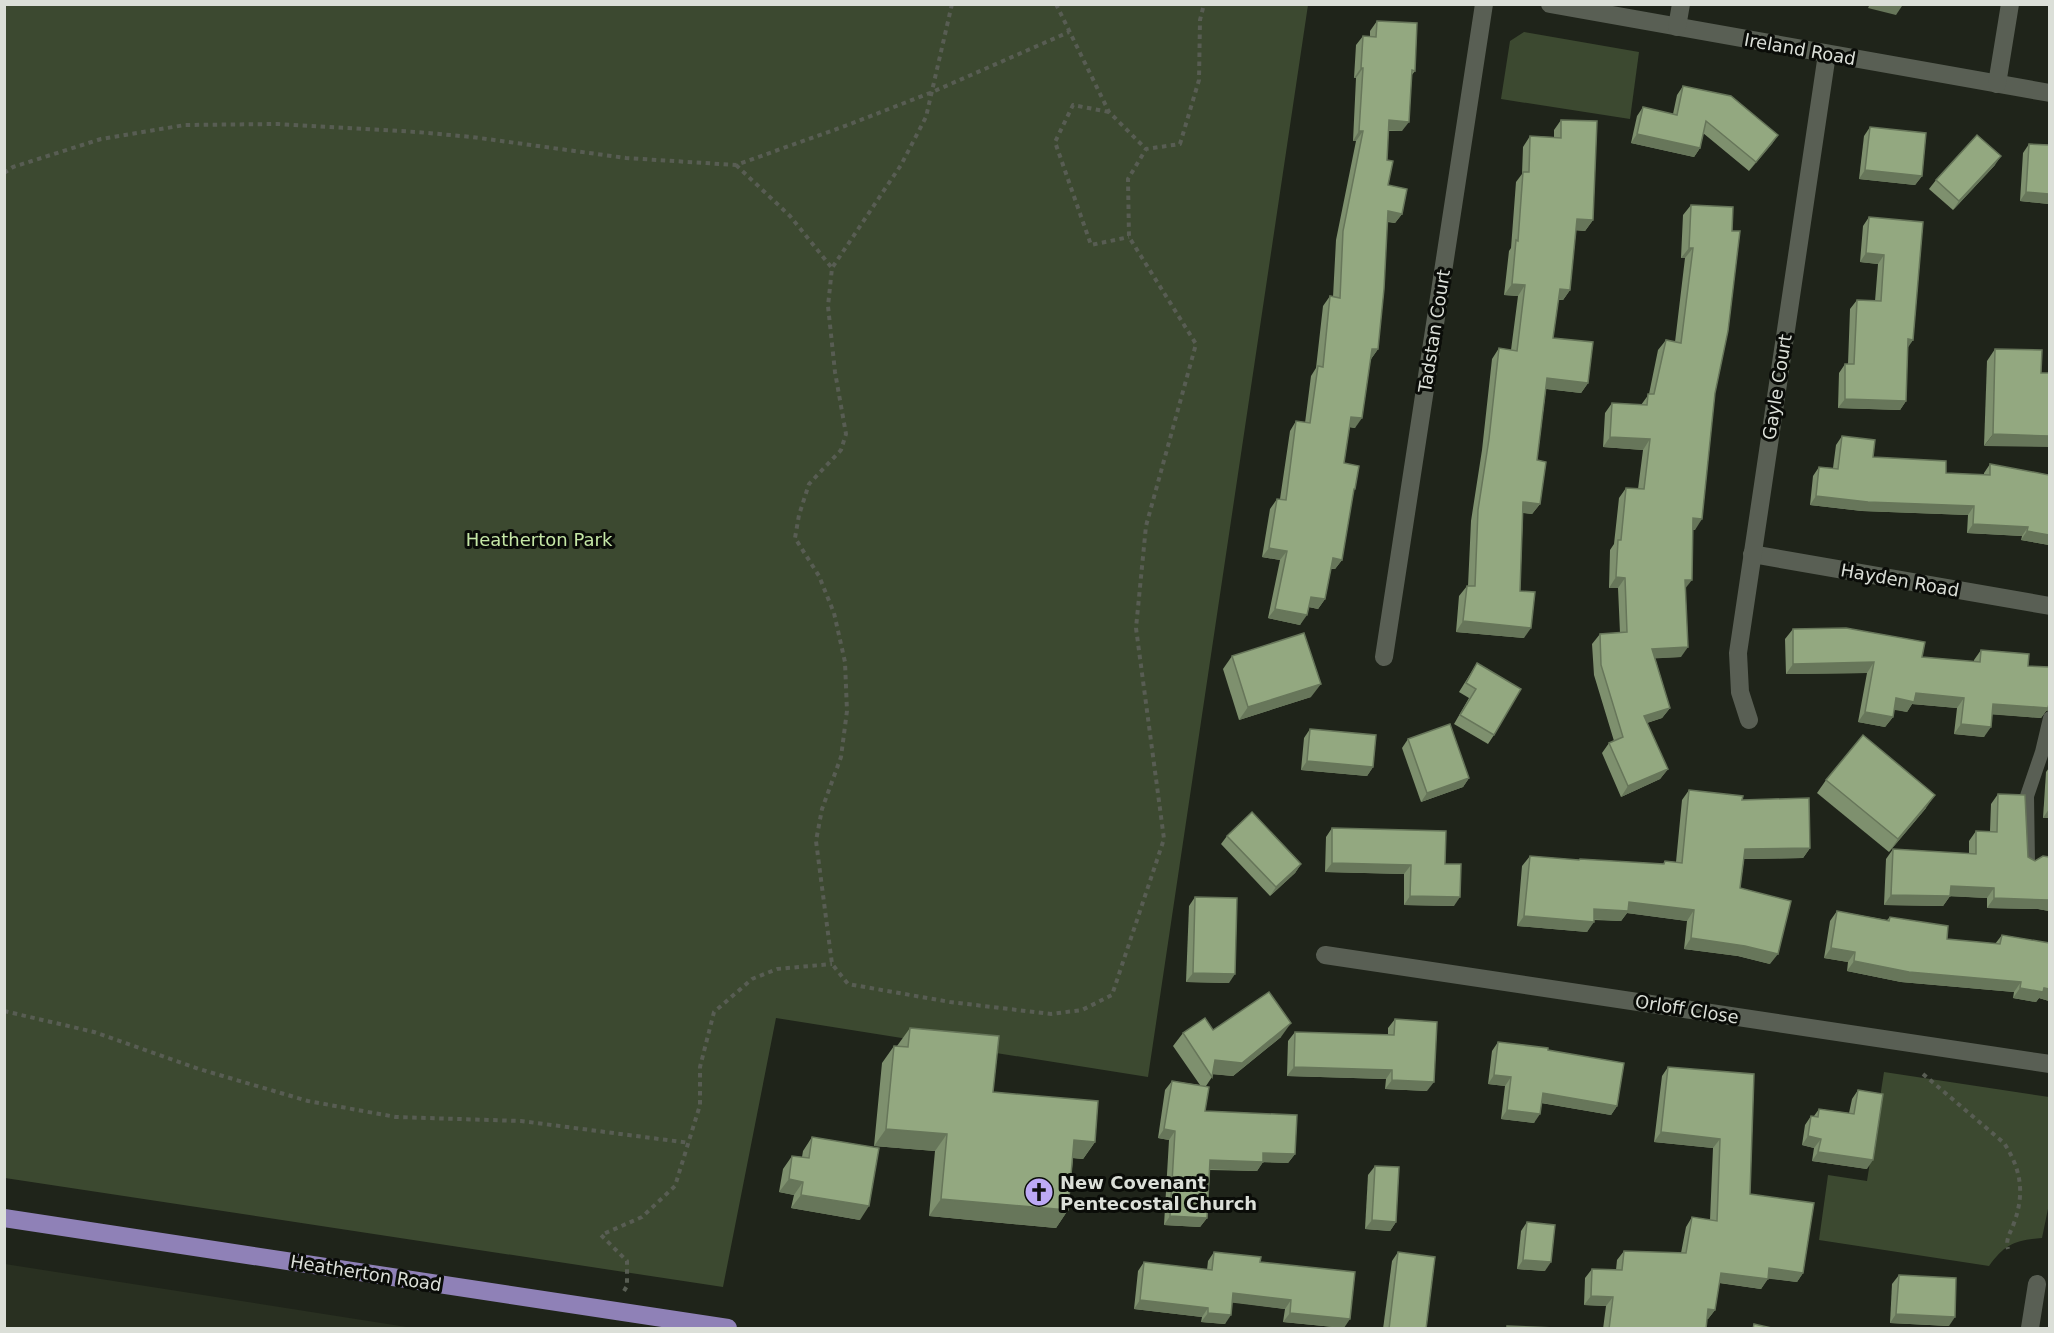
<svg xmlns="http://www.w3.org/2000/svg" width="2054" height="1333" font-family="'DejaVu Sans',sans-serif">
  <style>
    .built { fill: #293021 }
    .green { fill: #3c4930 }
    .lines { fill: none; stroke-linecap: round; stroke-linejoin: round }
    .path { stroke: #585d53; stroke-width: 4; stroke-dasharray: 4.5 4.5; stroke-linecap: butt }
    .lane { stroke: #595f54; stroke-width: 14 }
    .street { stroke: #595f54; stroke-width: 18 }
    .primary { stroke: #8f81b7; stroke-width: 18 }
    .wall { fill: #7e906e }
    .shaded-wall { fill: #67765a }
    .building { fill: #93a880; stroke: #67765a; stroke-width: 1.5 }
    .labels { text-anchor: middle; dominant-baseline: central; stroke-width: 6; stroke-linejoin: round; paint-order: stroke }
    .street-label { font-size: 18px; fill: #dbdfd8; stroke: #0a0c08 }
    .park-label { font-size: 18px; fill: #c5e7a6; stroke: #0a0c08 }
    .poi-label { font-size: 18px; font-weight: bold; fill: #dbdfd8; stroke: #0a0c08; text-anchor: start }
  </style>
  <rect width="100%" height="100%" fill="#1f241a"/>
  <path class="built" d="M5,1264L413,1328H5Z"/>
  <g class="green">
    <path d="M5,5H1308L1148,1077L776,1018L723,1287L5,1178Z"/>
    <path d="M1524,32L1639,52L1630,119L1501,99L1510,41Z"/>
    <path d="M1884,1072L2049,1097L2050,1199L2042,1238C2015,1240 2005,1244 1989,1266L1819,1240L1828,1175L1867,1181Z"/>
  </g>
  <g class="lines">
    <g class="path">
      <path d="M952,4L926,117L901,165L832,268L828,306L835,372L846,434L841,450L809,484L799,515L795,538L819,576L834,613L845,662L847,711L841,757L822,809L816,841L832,964L848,984L950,1002L1051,1014L1082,1010L1112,995L1164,839L1136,628L1146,526L1196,344L1129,237L1128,179L1146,149L1180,144L1199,80L1200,20L1204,4"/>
      <path d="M1056,4L1109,112L1146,149"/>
      <path d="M1109,112L1073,105L1055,142L1091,245L1129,237"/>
      <path d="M736,165L790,216L832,268"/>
      <path d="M4,173L13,167L101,139L185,125L278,124L417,132L472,137L626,158L736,165L845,126L930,93L1069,32"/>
      <path d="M4,1011L94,1032L199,1069L308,1101L396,1117L521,1121L690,1143"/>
      <path d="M1923,1074L2004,1143C2021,1169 2025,1193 2014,1223C2011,1232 2005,1239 2008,1249"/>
      <path d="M624,1291L627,1286V1261L601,1235L642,1217L675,1186L700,1105V1067L714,1012L752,979L777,969L832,964"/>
    </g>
    <path class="lane" d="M2028,862L2027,796L2042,752L2050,718"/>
    <g class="street">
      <path d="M1550,4L2050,93"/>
      <path d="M1677,27L1681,4"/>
      <path d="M1997,84L2010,4"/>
      <path d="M1752,554L2050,606"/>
      <path d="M1384,657L1484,4"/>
      <path d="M1749,720L1740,692L1738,653L1827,54"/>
      <path d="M1325,955L2050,1064"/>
      <path d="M2030,1328L2037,1284"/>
    </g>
    <path class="primary" d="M4,1218L728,1328"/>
  </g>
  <g class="wall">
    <path d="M1377,21L1415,71L1411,76L1402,131H1388L1387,160L1388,185L1402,214L1395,223L1387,222L1378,349L1371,359H1370L1355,428L1349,427L1344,463L1353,492L1342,560L1335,569H1331L1325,599L1318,609L1309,607L1300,625L1268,618L1280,560L1262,557L1270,509L1277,499H1280L1290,431L1296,421L1305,423L1311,376L1316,368L1323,306L1330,296L1333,297L1336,240L1356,141H1353L1356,78H1354L1356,45L1363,36H1370V31Z"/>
    <path d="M1683,86L1778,135L1749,171L1703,133L1700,148L1694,157L1631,143L1637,116L1643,107L1673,114L1677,95Z"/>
    <path d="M1561,120L1593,220L1585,231L1576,230L1570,290L1563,300H1558L1553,338L1588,383L1581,393L1546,389L1537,460L1540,504L1532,514L1523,513L1520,591L1524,638L1456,632L1459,596L1467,586H1468L1471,521L1482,450L1492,359L1499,348L1511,350L1518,296L1504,295L1509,251L1511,248L1516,182L1522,174L1523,147L1530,136L1554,137V130Z"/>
    <path d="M1870,127L1922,176L1915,185L1859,179L1864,136Z"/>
    <path d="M2029,144L2049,145V204L2020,201L2023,153Z"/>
    <path d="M1995,165L1953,210L1929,189L1936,180Z"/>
    <path d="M1691,205L1715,393L1695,530H1693L1686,588L1681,657L1655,658L1670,708L1662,718L1647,723L1668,769L1660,779L1621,797L1602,753L1609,743L1614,741L1594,675L1592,644L1600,634L1620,633L1618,588H1609L1610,550L1614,544L1619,498L1626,488L1638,489L1643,450L1603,447L1605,413L1612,403L1641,405L1649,394L1658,350L1666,340L1675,342L1685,258H1681L1683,215Z"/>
    <path d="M1869,217L1923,222L1913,340L1907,347L1906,401L1900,410L1838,408L1839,373L1845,364H1848L1850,309L1857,300L1875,301L1878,264L1860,262L1863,226Z"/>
    <path d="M1995,349L2041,373L1984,446L1987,361Z"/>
    <path d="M1842,436L1873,457L1946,473L1984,475V473L1990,464L2049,545L2021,540L2022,536L1967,533L1968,515L1862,511L1810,505L1813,476L1819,467L1833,468L1836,445Z"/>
    <path d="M1793,629L1922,657L1974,662V660L1981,650L2028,666L2049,667V710L2046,711L2041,718L1992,714L1984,737L1954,734L1957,708L1912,704L1907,712L1894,709L1893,717L1885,727L1858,722L1867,673L1786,674L1785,639Z"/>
    <path d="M1232,656L1311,697L1239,720L1223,669Z"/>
    <path d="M1477,663L1494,735L1488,744L1454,724L1469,698L1459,692Z"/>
    <path d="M1310,729L1373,767L1367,776L1301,770L1304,738Z"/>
    <path d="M1408,739L1469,778L1463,787L1421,802L1402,748Z"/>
    <path d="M2049,768V818H2043L2046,772Z"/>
    <path d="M1826,780L1926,808L1889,852L1817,793Z"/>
    <path d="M1689,790L1742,800L1810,848L1803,858L1744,859L1740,888L1770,964L1738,956L1684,949L1687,921L1627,913L1621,921L1594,920L1587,932L1517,926L1522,866L1530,856L1579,860L1580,859L1663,864L1665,861L1676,862L1682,800Z"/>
    <path d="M1998,794L2028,857L2035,861L2049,857V911L2038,909L1987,908V898L1950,896L1943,906L1884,905L1886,859L1893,849L1969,854V841L1976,831H1990L1991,804Z"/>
    <path d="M1332,828L1445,864L1454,906L1404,905V874L1325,872L1326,837Z"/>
    <path d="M1227,836L1301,864L1295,873L1270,896L1221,844Z"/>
    <path d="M1195,897L1229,983L1186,982L1189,906Z"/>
    <path d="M1837,911L1887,920L1890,917L1947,939L1995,944L2002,935L2049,943V1001L2039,998L2036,1002L2013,998L2014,992L1901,982L1847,971L1848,962L1824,958L1830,921Z"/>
    <path d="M1395,1019L1427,1091L1385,1089L1386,1079L1287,1076L1288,1041L1295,1032L1388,1035V1028Z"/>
    <path d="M910,1028L993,1092L1095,1142L1083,1159L1073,1158L1068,1210L1056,1228L929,1216L935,1151L874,1146L882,1063L894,1046H897Z"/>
    <path d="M1213,1030L1281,1037L1233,1076L1213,1074L1212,1077L1206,1086L1205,1111L1295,1154L1288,1163L1263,1162L1257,1171L1210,1170L1207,1218L1200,1227L1164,1225L1169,1140L1158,1138L1165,1090L1172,1081L1200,1085L1173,1046L1183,1033Z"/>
    <path d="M1498,1042L1548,1050L1617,1106L1611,1115L1541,1103L1534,1123L1501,1119L1505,1086L1488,1084L1492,1051Z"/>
    <path d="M1668,1067L1754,1074L1750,1194L1803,1273L1797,1282L1768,1278L1761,1289L1719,1283L1715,1310L1708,1319H1707L1706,1329H1603L1606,1306L1584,1305L1585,1278L1592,1269L1616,1270L1617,1260L1624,1251L1681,1253L1686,1227L1692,1217L1710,1220L1713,1148L1654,1142L1662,1076Z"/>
    <path d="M1858,1090L1867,1169L1812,1161L1814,1148L1802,1145L1805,1125L1811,1116H1814L1819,1109L1849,1113L1852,1099Z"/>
    <path d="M812,1137L860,1220L791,1208L794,1195L779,1192L783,1169L792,1156L802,1157L803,1151Z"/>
    <path d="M1375,1166L1396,1222L1390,1231L1365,1229L1368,1175Z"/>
    <path d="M1527,1222L1545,1271L1517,1269L1521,1231Z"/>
    <path d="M1214,1252L1260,1262L1344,1328L1283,1322L1285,1309L1232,1302L1225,1324L1201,1322L1202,1317L1134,1309L1138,1271L1144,1262L1207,1270L1208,1261Z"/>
    <path d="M1398,1252L1426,1329H1383L1392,1261Z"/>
    <path d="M1899,1275L1949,1326L1890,1323L1892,1284Z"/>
  </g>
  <g class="shaded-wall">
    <path d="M1870,4H1897L1902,6L1896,15L1868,8Z"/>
    <path d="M1361,68H1363L1356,78H1354Z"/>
    <path d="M1389,120L1409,122L1402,131L1382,130Z"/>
    <path d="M1359,131H1363L1356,141H1353Z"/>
    <path d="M1637,134L1700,148L1694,157L1631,143Z"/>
    <path d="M1778,135L1772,144L1749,171L1756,162Z"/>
    <path d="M2001,156L1995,165L1953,210L1959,201Z"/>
    <path d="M1865,170L1922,176L1915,185L1859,179Z"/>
    <path d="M2026,192L2049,194V204L2020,201Z"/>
    <path d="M1388,211L1402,214L1395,223L1381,220Z"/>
    <path d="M1577,219L1593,220L1585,231L1570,230Z"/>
    <path d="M1689,248H1693L1685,258H1681Z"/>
    <path d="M1866,253L1884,255L1878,264L1860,262Z"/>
    <path d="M1512,284L1525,285L1518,296L1504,295Z"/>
    <path d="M1560,289L1570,290L1563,300L1553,299Z"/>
    <path d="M1908,339L1913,340L1907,349Z"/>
    <path d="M1372,349H1378L1371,359H1365Z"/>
    <path d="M1547,378L1588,383L1581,393L1539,388Z"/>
    <path d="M1845,399L1906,401L1900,410L1838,408Z"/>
    <path d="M1351,417L1362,418L1355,428L1344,426Z"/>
    <path d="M1993,434L2049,436V447L1984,446Z"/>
    <path d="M1610,437L1650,439L1643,450L1603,447Z"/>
    <path d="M1816,496L1974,506L1968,515L1862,511L1810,505Z"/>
    <path d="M1523,502L1540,504L1532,514L1516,512Z"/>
    <path d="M1693,518L1702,519L1695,530L1686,529Z"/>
    <path d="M1973,524L2028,527L2022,536L1967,533Z"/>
    <path d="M2027,531L2049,535V545L2021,540Z"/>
    <path d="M1269,548L1287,551L1280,560L1262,557Z"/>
    <path d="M1333,558L1342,560L1335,569L1327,568Z"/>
    <path d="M1616,577L1625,578L1618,588H1609Z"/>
    <path d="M1685,580H1692L1684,590Z"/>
    <path d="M1311,597L1325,599L1318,609L1304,606Z"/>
    <path d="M1275,609L1307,615L1300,625L1268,618Z"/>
    <path d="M1463,621L1531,628L1524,638L1456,632Z"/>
    <path d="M1688,647L1681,657L1645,659L1652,649Z"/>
    <path d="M1874,662L1867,673L1786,674L1793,664Z"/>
    <path d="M1321,684L1311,697L1239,720L1248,707Z"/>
    <path d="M1916,693L1964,698L1957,708L1912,704L1907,712L1889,709L1896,698Z"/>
    <path d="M2049,703V710L2046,711L2041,718L1986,714L1993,704Z"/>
    <path d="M1670,708L1662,718L1637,726L1644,716Z"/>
    <path d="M1865,712L1893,717L1885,727L1858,722Z"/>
    <path d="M1961,724L1991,727L1984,737L1954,734Z"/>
    <path d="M1307,761L1373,767L1367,776L1301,770Z"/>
    <path d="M1668,769L1660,779L1621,797L1628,786Z"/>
    <path d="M1469,778L1463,787L1421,802L1427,793Z"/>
    <path d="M1935,795L1926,808L1889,852L1898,839Z"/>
    <path d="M2049,809V818H2043Z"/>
    <path d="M1810,848L1803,858L1738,859L1745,849Z"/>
    <path d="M1332,863L1411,865L1404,874L1325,872Z"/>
    <path d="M1301,864L1295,873L1270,896L1276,887Z"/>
    <path d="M1951,886L1994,888L1987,898L1944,896Z"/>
    <path d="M1891,895L1950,896L1943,906L1884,905Z"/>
    <path d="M1410,896L1460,897L1454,906L1404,905Z"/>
    <path d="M1994,898L2049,900V911L2038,909L1987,908Z"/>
    <path d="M1629,902L1694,910L1687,921L1627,913L1621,921L1587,919L1594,909Z"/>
    <path d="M1524,916L1594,922L1587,932L1517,926Z"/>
    <path d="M1691,938L1745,946L1778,954L1770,964L1738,956L1684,949Z"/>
    <path d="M1831,948L1855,952L1848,962L1824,958Z"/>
    <path d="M1854,961L2021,982L2014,992L1901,982L1847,971Z"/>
    <path d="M1193,973L1235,974L1229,983L1186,982Z"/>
    <path d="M2020,988H2044L2049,989V1001L2039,998L2036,1002L2013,998Z"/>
    <path d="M1291,1023L1281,1037L1233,1076L1210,1074L1215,1060Z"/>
    <path d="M1294,1067L1392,1070L1386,1079L1287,1076Z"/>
    <path d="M1494,1075L1511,1077L1505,1086L1488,1084Z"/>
    <path d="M1392,1080L1434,1082L1427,1091L1385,1089Z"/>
    <path d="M1543,1093L1617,1106L1611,1115L1536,1102Z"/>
    <path d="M1507,1110L1540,1114L1534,1123L1501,1119Z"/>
    <path d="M886,1129L947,1134L935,1151L874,1146Z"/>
    <path d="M1164,1129L1175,1131L1169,1140L1158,1138Z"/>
    <path d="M1661,1132L1720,1139L1713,1148L1654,1142Z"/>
    <path d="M1808,1136L1821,1139L1814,1148L1802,1145Z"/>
    <path d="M1074,1140L1095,1142L1083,1159L1062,1157Z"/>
    <path d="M1818,1152L1873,1160L1867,1169L1812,1161Z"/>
    <path d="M1263,1153L1295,1154L1288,1163L1257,1162Z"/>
    <path d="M1210,1160L1263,1162L1257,1171L1204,1169Z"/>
    <path d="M789,1179L803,1182L794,1195L779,1192Z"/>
    <path d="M801,1195L869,1206L860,1220L791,1208Z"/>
    <path d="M941,1199L1068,1210L1056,1228L929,1216Z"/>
    <path d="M1170,1216L1207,1218L1200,1227L1164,1225Z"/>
    <path d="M1372,1220L1396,1222L1390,1231L1365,1229Z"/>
    <path d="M1523,1260L1551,1262L1545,1271L1517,1269Z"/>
    <path d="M1769,1268L1803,1273L1797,1282L1762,1278Z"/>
    <path d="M1721,1273L1768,1279L1761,1289L1714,1282Z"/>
    <path d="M1233,1293L1291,1300L1285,1309L1227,1302Z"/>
    <path d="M1591,1296L1613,1297L1606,1306L1584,1305Z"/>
    <path d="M1140,1300L1208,1308L1202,1317L1134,1309Z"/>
    <path d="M1708,1309L1715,1310L1708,1319L1701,1318Z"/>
    <path d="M1208,1313L1231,1315L1225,1324L1201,1322Z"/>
    <path d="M1290,1313L1350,1319L1344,1328L1283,1322Z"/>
    <path d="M1896,1314L1955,1317L1949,1326L1890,1323Z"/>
  </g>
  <g class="building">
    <path d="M1377,21L1417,23L1415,71L1412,70L1409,122L1389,120L1387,160L1393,161L1388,185L1407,189L1402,214L1388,211L1384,289L1378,349H1372L1362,418L1351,417L1344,463L1359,466L1355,489H1354L1342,560L1333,558L1325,599L1311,597L1307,615L1275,609L1287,551L1269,548L1277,499L1286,500L1296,421L1310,423L1318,366L1323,367L1330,296L1340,298L1343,231L1363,131H1359L1363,68H1361L1363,36L1376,37Z"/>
    <path d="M1683,86L1731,96L1778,135L1756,162L1706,121L1700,148L1637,134L1643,107L1677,115Z"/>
    <path d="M1561,120L1597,121L1593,220L1577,219L1570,290L1560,289L1553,338L1593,342L1588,383L1547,378L1537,460L1546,462L1540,504L1523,502L1520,591L1535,592L1531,628L1463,621L1467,586H1475L1478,510L1489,439L1499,348L1517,351L1525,285L1512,284L1516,240L1518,241L1523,172H1529L1530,136L1561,138Z"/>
    <path d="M1870,127L1926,133L1922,176L1865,170Z"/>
    <path d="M1977,135L2001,156L1959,201L1936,180Z"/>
    <path d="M2029,144L2049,145V194L2026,192Z"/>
    <path d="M1691,205L1733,207L1732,231H1740L1728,331L1715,393L1702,519L1693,518L1692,580H1685L1688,647L1652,649L1670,708L1644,716L1668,769L1628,786L1609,743L1623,737L1601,665L1600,634L1627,632L1625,578L1616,577L1618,540H1621L1626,488L1644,489L1650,439L1610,437L1612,403L1647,405L1648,394H1654L1666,340L1681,343L1693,248H1689Z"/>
    <path d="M1869,217L1923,222L1913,340L1908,339L1906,401L1845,399V364H1854L1857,300L1881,301L1884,255L1866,253Z"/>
    <path d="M1995,349L2042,350L2041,373H2049V436L1993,434Z"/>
    <path d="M1842,436L1875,440L1873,457L1946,461V473L1990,475V464L2049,475V535L2027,531L2028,527L1973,524L1974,506L1868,502L1816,496L1819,467L1838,469Z"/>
    <path d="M1846,628L1925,642L1922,657L1980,662L1981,650L2029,654L2028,666L2049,667V704L2048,708L1993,704L1991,727L1961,724L1964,698L1916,693L1914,702L1896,698L1893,717L1865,712L1874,662L1793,664V629Z"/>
    <path d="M1304,633L1321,684L1248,707L1232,656Z"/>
    <path d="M1477,663L1521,689L1494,735L1460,715L1476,689L1466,683Z"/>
    <path d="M1450,724L1469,778L1427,793L1408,739Z"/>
    <path d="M1310,729L1376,735L1373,767L1307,761Z"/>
    <path d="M1863,735L1935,795L1898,839L1826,780Z"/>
    <path d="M1689,790L1743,796L1742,800L1809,798L1810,848L1745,849L1740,888L1791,901L1778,954L1745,946L1691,938L1694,910L1629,902L1628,911L1594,909V922L1524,916L1530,856L1579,860L1580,859L1664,864L1665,861L1682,863Z"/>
    <path d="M1998,794L2025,795L2028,857L2035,861L2043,856L2049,857V900L1994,898V888L1951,886L1950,896L1891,895L1893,849L1976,854V831L1997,832Z"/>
    <path d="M1252,812L1301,864L1276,887L1227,836Z"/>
    <path d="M1332,828L1446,831L1445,864H1461L1460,897L1410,896L1411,865L1332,863Z"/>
    <path d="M1195,897L1237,898L1235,974L1193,973Z"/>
    <path d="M1837,911L1889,921L1890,917L1948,926L1947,939L2000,944L2002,935L2049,943V989L2044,988L2043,992L2020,988L2021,982L1909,972L1854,961L1855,952L1831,948Z"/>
    <path d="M1269,992L1291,1023L1242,1063L1215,1060L1212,1077L1183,1033L1205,1018L1213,1030Z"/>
    <path d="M1395,1019L1437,1022L1434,1082L1392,1080V1070L1294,1067L1295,1032L1394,1035Z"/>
    <path d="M910,1028L999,1036L993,1092L1098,1101L1095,1142L1074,1140L1068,1210L941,1199L947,1134L886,1129L894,1046L908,1047Z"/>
    <path d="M1498,1042L1548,1048V1050L1624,1063L1617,1106L1543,1093L1540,1114L1507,1110L1511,1077L1494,1075Z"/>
    <path d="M1668,1067L1754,1074L1750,1194L1814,1203L1803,1273L1769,1268L1768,1279L1721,1273L1715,1310L1708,1309L1706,1329H1609L1613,1297L1591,1296L1592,1269L1622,1270L1624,1251L1686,1253L1692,1217L1717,1221L1720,1139L1661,1132Z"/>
    <path d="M1172,1081L1209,1087L1205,1111L1297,1115L1295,1154L1263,1153V1162L1210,1160L1207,1218L1170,1216L1175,1131L1164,1129Z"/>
    <path d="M1858,1090L1883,1094L1873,1160L1818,1152L1821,1139L1808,1136L1811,1116L1818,1117L1819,1109L1854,1114Z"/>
    <path d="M812,1137L879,1148L869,1206L801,1195L803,1182L789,1179L792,1156L809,1158Z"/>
    <path d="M1375,1166L1399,1167L1396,1222L1372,1220Z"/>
    <path d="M1527,1222L1555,1225L1551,1262L1523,1260Z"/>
    <path d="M1214,1252L1261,1257L1260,1262L1355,1272L1350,1319L1290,1313L1291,1300L1233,1293L1231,1315L1208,1313V1308L1140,1300L1144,1262L1212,1270Z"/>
    <path d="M1398,1252L1435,1257L1426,1329H1389Z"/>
    <path d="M1899,1275L1956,1278L1955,1317L1896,1314Z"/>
    <path d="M1754,1324L1776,1329H1753Z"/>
    <path d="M1507,1326L1556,1328L1507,1329Z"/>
  </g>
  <defs>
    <g id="church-disc" transform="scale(1.5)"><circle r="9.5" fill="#bda9f5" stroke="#0a0c08"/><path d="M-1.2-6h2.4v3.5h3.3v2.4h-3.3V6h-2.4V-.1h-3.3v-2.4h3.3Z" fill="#111"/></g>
  </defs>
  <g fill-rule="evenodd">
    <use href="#church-disc" x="1039" y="1192"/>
  </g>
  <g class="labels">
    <g class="street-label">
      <text transform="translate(1800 49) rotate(10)">Ireland Road</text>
      <text transform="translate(1434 331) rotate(-81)">Tadstan Court</text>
      <text transform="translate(1777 387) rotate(-81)">Gayle Court</text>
      <text transform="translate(1900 580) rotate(10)">Hayden Road</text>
      <text transform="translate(1687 1009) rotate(9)">Orloff Close</text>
      <text transform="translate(366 1273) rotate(9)">Heatherton Road</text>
    </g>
    <g class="park-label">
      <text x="539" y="539">Heatherton Park</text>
    </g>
    <g class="poi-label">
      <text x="1060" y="1182">New Covenant<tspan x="1060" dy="21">Pentecostal Church</tspan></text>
    </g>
  </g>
  <rect width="2054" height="1333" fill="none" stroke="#dbdfd8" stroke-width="12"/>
</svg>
